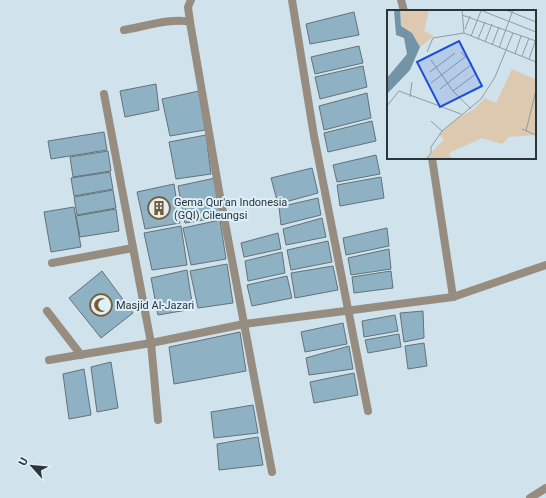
<svg xmlns="http://www.w3.org/2000/svg" width="546" height="498" font-family="Roboto,sans-serif">
  <style>
    .building { fill: #8fb1c4; stroke: #63727a }
    .lines { fill: none; stroke-linecap: round; stroke-linejoin: round }
    .minor { stroke: #968c80; stroke-width: 8 }
    .labels { text-anchor: middle; dominant-baseline: central; stroke-width: 4; stroke-linejoin: round; paint-order: stroke }
    .poi-label { font-size: 11px; fill: #2d3437; stroke: #ddeff8; text-anchor: start }
    .inset-road { fill: none; stroke: #8f9ca3; stroke-width: 1 }
    .view { fill: #1d4ed8; fill-opacity: 0.15; stroke: #1d4ed8; stroke-width: 2 }
    .inset-edge { fill: none; stroke: #2d3437; stroke-width: 2 }
  </style>
  <rect width="100%" height="100%" fill="#d0e2eb"/>
  <g class="building">
    <path d="M354,12L359,35L310,44L306,24Z"/>
    <path d="M359,46L363,63L315,74L311,57Z"/>
    <path d="M363,66L367,87L320,99L315,77Z"/>
    <path d="M156,84L159,110L125,117L120,91Z"/>
    <path d="M199,91L205,130L170,136L162,99Z"/>
    <path d="M367,93L371,118L324,130L319,106Z"/>
    <path d="M372,121L376,141L328,152L324,133Z"/>
    <path d="M104,132L107,150L51,159L48,141Z"/>
    <path d="M206,135L211,174L176,179L169,142Z"/>
    <path d="M108,151L111,171L73,177L70,157Z"/>
    <path d="M376,155L380,174L337,182L333,165Z"/>
    <path d="M312,168L318,193L278,204L271,178Z"/>
    <path d="M110,172L113,189L74,196L71,178Z"/>
    <path d="M381,177L384,198L340,206L337,185Z"/>
    <path d="M215,178L221,217L185,223L178,186Z"/>
    <path d="M174,184L180,223L145,229L137,192Z"/>
    <path d="M113,190L116,208L77,215L74,197Z"/>
    <path d="M318,198L321,215L281,225L279,207Z"/>
    <path d="M74,207L81,247L51,252L44,212Z"/>
    <path d="M116,209L119,231L80,237L76,216Z"/>
    <path d="M322,218L326,237L286,245L283,229Z"/>
    <path d="M220,220L226,259L191,265L183,228Z"/>
    <path d="M181,226L187,265L152,270L144,233Z"/>
    <path d="M387,228L389,246L346,255L343,238Z"/>
    <path d="M278,233L281,249L244,257L241,243Z"/>
    <path d="M328,241L332,262L291,270L287,250Z"/>
    <path d="M389,249L391,269L351,275L348,258Z"/>
    <path d="M282,252L285,273L248,281L245,261Z"/>
    <path d="M227,264L233,303L198,308L190,271Z"/>
    <path d="M333,266L338,290L295,298L291,273Z"/>
    <path d="M187,270L193,309L158,315L151,278Z"/>
    <path d="M102,271L133,313L101,338L69,298Z"/>
    <path d="M391,271L393,288L354,293L352,277Z"/>
    <path d="M287,276L292,298L252,306L247,285Z"/>
    <path d="M423,311L424,338L404,342L400,313Z"/>
    <path d="M395,315L398,331L364,337L362,321Z"/>
    <path d="M343,323L347,344L305,352L301,332Z"/>
    <path d="M240,332L246,371L174,384L169,347Z"/>
    <path d="M399,334L401,347L368,353L365,340Z"/>
    <path d="M424,343L427,366L408,369L405,346Z"/>
    <path d="M349,346L353,369L309,375L306,358Z"/>
    <path d="M111,362L118,408L97,412L91,367Z"/>
    <path d="M84,369L91,415L69,419L63,374Z"/>
    <path d="M354,373L358,395L314,403L310,382Z"/>
    <path d="M253,405L258,433L214,438L211,412Z"/>
    <path d="M258,437L263,465L219,470L217,444Z"/>
  </g>
  <g class="lines">
    <g class="minor">
      <path d="M191,0L188,7L190,22L219,191L272,472"/>
      <path d="M292,0L314,136L368,411"/>
      <path d="M401,0L404,11"/>
      <path d="M124,30C142,27 174,17 190,22"/>
      <path d="M104,94L151,343L158,420"/>
      <path d="M432,158L453,297"/>
      <path d="M52,263L133,248"/>
      <path d="M47,311L81,355"/>
      <path d="M49,360L151,343L244,324L453,297L546,265"/>
      <path d="M530,498L546,488"/>
    </g>
  </g>
  <defs>
    <g id="building-ring" transform="scale(1.15)"><circle r="9.5" fill="#ddeff8" stroke="#7a5b30" stroke-width="1.5"/><path d="M-4-6H4V6H1V3H-1V6H-4ZM-2.5-4.3h1.7v1.8h-1.7ZM.8-4.3h1.7v1.8H.8ZM-2.5-1h1.7V.8h-1.7ZM.8-1h1.7V.8H.8Z" fill="#7a5b30"/></g>
    <g id="mosque-ring" transform="scale(1.15)"><circle r="9.5" fill="#ddeff8" stroke="#7a5b30" stroke-width="1.5"/><path d="M3.5-4.9A6 6 0 1 0 3.5 4.9A5 5 0 1 1 3.5-4.9Z" fill="#7a5b30"/></g>
  </defs>
  <g fill-rule="evenodd">
    <use href="#building-ring" x="159" y="208"/>
    <use href="#mosque-ring" x="101" y="305"/>
  </g>
  <g class="labels">
    <g class="poi-label">
      <text x="174" y="202">Gema Qur'an Indonesia<tspan x="174" dy="13">(GQI) Cileungsi</tspan></text>
      <text x="116" y="305">Masjid Al-Jazari</text>
    </g>
  </g>
  <g transform="translate(387 10)">
    <rect width="149" height="149" fill="#d0e2eb"/>
    <path d="M13,0H42L37,21L47,26L33,37L25,23L14,16ZM125,59L147,69L149,66V125L122,127L115,134L95,128L64,142L62,145L66,149H39L57,129L52,124L71,108L87,99L98,88L109,93Z" fill="#dcc9b0"/>
    <path d="M7,0H13L14,16L25,23L33,37L23,60L0,84V68L20,44L17,28L9,25Z" fill="#7294a6"/>
    <path class="inset-road" d="M75,0L77,23L149,52M93,0L149,22M119,0L149,12M75,5L149,31M78,19L83,6M84,26L94,1M91,29L98,12M98,32L105,14M105,35L112,17M112,38L126,0M40,42L46,28L77,23M128,44L134,26M135,46L142,28M142,49L149,29M44,50L66,81L84,99M43,62L68,43M44,73L78,47M53,79L85,54L74,42M66,81L90,63M23,87L25,72M0,96L12,81L74,104M44,111L55,121M135,119L149,125M139,121L149,80M39,149L44,143V137L55,121L94,89L108,67L126,23"/>
    <path class="view" d="M72,31L95,76L53,97L30,52Z"/>
    <rect width="149" height="149" class="inset-edge"/>
  </g>
  <g transform="translate(32 466) rotate(297)" stroke="#ddeff8" stroke-width="3" paint-order="stroke">
  <path d="M0-3L7 15L0 10L-7 15Z" fill="#2d3437"/>
  <text y="-6" font-size="11" font-weight="bold" text-anchor="middle" fill="#2d3437">U</text>
  </g>
</svg>
